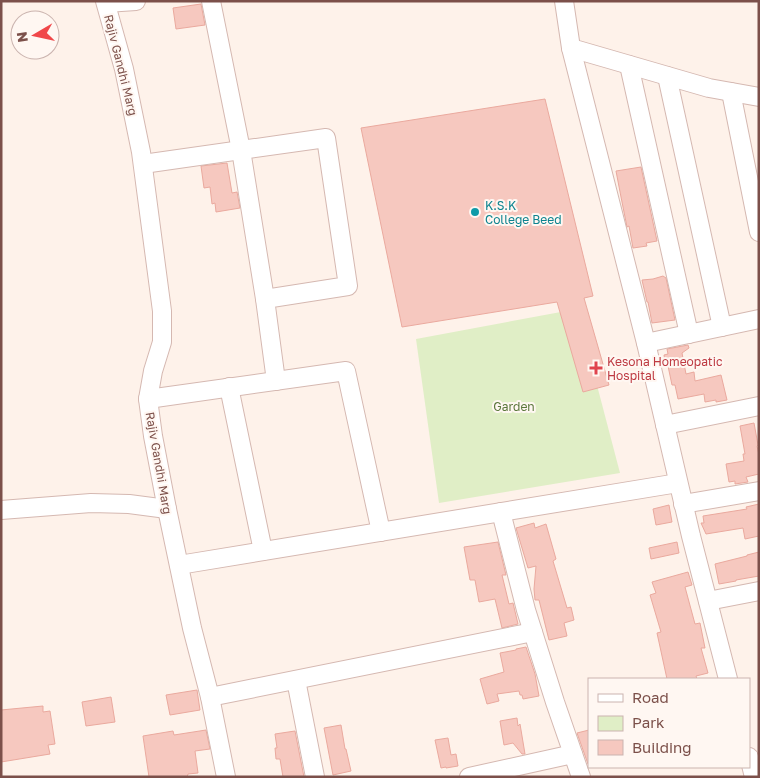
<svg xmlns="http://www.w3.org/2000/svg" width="760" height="778" font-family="'Golos Text',sans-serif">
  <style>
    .green { fill: #e0eec6 }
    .building { fill: #f6c8bf; stroke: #eaa99e }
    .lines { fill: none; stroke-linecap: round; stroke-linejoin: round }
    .minor-casing { stroke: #d5b8b1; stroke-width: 20 }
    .minor { stroke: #fff; stroke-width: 18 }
    .culture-dot { fill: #0f9aa8; stroke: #fff7f2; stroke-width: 2 }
    .health-dot { fill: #e0444e; stroke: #fff7f2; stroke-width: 2 }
    .labels { text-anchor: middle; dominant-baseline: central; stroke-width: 4; stroke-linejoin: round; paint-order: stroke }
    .street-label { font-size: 12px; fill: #7c504a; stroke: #fff7f2 }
    .culture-label { font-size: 12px; fill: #0d838f; stroke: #fff7f2; text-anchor: start }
    .health-label { font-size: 12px; fill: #be3a42; stroke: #fff7f2; text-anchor: start }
    .park-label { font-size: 12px; fill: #5b773b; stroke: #fff7f2 }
  </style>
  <rect width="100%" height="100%" fill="#fef2ea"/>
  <path class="green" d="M577,309L620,473L439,503L416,339Z"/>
  <g class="building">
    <path d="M201,4L205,25L176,29L173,8Z"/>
    <path d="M545,99L593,296L584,298L609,385L583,392L557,302L402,327L361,128Z"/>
    <path d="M227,163L232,193L237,192L240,208L216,212L215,203L212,204L210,187L204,188L201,166Z"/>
    <path d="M641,167L657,241L646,243L647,246L633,248L629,226L627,227L621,197L616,171Z"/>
    <path d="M663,276L666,278L675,320L652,323L648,302H647L642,280L653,279Z"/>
    <path d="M688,345L689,348L682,353L686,374L694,372L695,381L721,375L727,400L716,402V400L705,402L704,394L678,399L675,385H672L668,366L666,367L664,355L668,354L667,349Z"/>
    <path d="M754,423L758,445L757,446L759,455V474L746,477L748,482L735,484V481L729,482L726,464L744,461L743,454H745L740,426Z"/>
    <path d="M759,504V536L745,539L743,528L706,534L701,523H704L703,516L747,509L746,507Z"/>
    <path d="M669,505L672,522L656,525L653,509Z"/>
    <path d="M534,523L535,528L546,524L556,559L553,561L567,608L571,607L574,620L564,623L567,636L549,640L539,600H535L534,589L536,566L528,568L516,528Z"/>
    <path d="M498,542L506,575H502L509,604L513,603L518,624L502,628L495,599L479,602L475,580H470L464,547Z"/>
    <path d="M677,542L679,553L651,559L649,548Z"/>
    <path d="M759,552V576L736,580V581L719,584L715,564L747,556V555Z"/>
    <path d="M688,572L692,585L685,587L695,624L700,623L705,648H701L708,673L696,676L697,679H667L657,633L661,632L650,595L656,593L652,582Z"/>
    <path d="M526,647L535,674L539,696L523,699L522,695H520L519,691L497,694L499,701L487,704L480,679L504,672L500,653L516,650V649Z"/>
    <path d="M197,690L200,710L170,715L166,695Z"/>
    <path d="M111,697L115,722L86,726L82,702Z"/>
    <path d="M43,706V712L50,711L55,744L48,745L50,754L1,762V710Z"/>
    <path d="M517,718L518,726L520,724L525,754H522L513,743L504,745L500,721Z"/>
    <path d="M341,725L345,749H346L351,771L333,775L324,728Z"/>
    <path d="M206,730L210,749L195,751L198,773L188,774L187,777H149L143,736L173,731L174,735Z"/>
    <path d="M589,730V764H588L577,733Z"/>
    <path d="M295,731L304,777H283L280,759H276L275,748H277L275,734Z"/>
    <path d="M448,738L451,755L456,754L458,766L446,768V767L441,768L435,740Z"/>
  </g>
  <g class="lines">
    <g class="minor-casing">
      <g id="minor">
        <path d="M105,1L124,69L141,152L162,311V342L153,371L148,399L153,436L167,509L192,628L210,697L226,777"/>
        <path d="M211,1L241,150L265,299L276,381"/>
        <path d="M564,1L571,48L709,88L759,97"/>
        <path d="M106,3L136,1"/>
        <path d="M571,48L646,343L691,536L728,679"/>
        <path d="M629,65L689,334"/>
        <path d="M667,76L722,327"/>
        <path d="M731,92L759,232"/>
        <path d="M143,164L326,138L348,286L265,299"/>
        <path d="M646,343L759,319"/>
        <path d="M229,387L263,551"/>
        <path d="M148,399L346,371L381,532"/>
        <path d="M665,425L759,406"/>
        <path d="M683,504L759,491"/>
        <path d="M1,510L91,503L129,504L167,509"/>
        <path d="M501,512L526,610L555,702L581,777"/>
        <path d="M179,565L678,483"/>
        <path d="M708,601L759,591"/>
        <path d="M296,680L315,777"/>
        <path d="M210,697L533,632"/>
        <path d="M749,757L754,777"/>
        <path d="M469,777L573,754"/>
      </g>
    </g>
    <use href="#minor" class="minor"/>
  </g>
  <circle class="culture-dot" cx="475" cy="212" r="5"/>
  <path class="health-dot" d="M593.5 360.5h5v5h5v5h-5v5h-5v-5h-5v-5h5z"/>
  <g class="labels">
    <g class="street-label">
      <text transform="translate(121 65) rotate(76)">Rajiv Gandhi Marg</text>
      <text transform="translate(159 463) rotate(80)">Rajiv Gandhi Marg</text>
    </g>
    <g class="culture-label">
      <text x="485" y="205">K.S.K<tspan x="485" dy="14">College Beed</tspan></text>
    </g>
    <g class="health-label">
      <text x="607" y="361">Kesona Homeopatic<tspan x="607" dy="14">Hospital</tspan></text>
    </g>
    <g class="park-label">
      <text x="514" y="406">Garden</text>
    </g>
  </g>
  <rect width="760" height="778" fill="none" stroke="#7c504a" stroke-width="5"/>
  <rect x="588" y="678" width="162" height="90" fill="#fff7f2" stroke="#cbb4af"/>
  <rect x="598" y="694" width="25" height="8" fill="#ffffff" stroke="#cbb4af"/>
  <text x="632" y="703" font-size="15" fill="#7c504a">Road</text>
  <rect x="598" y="716" width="25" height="15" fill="#e0eec6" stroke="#cbb4af"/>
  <text x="632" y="728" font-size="15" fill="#7c504a">Park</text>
  <rect x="598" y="740" width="25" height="15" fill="#f6c8bf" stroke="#cbb4af"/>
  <text x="632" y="753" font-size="15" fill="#7c504a">Building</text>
  <g transform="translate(35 35) rotate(261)"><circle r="24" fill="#fff7f2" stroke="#cbb4af"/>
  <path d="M0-4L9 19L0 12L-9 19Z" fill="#f04749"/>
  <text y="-8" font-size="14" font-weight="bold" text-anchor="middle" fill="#7c504a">N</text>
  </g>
</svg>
